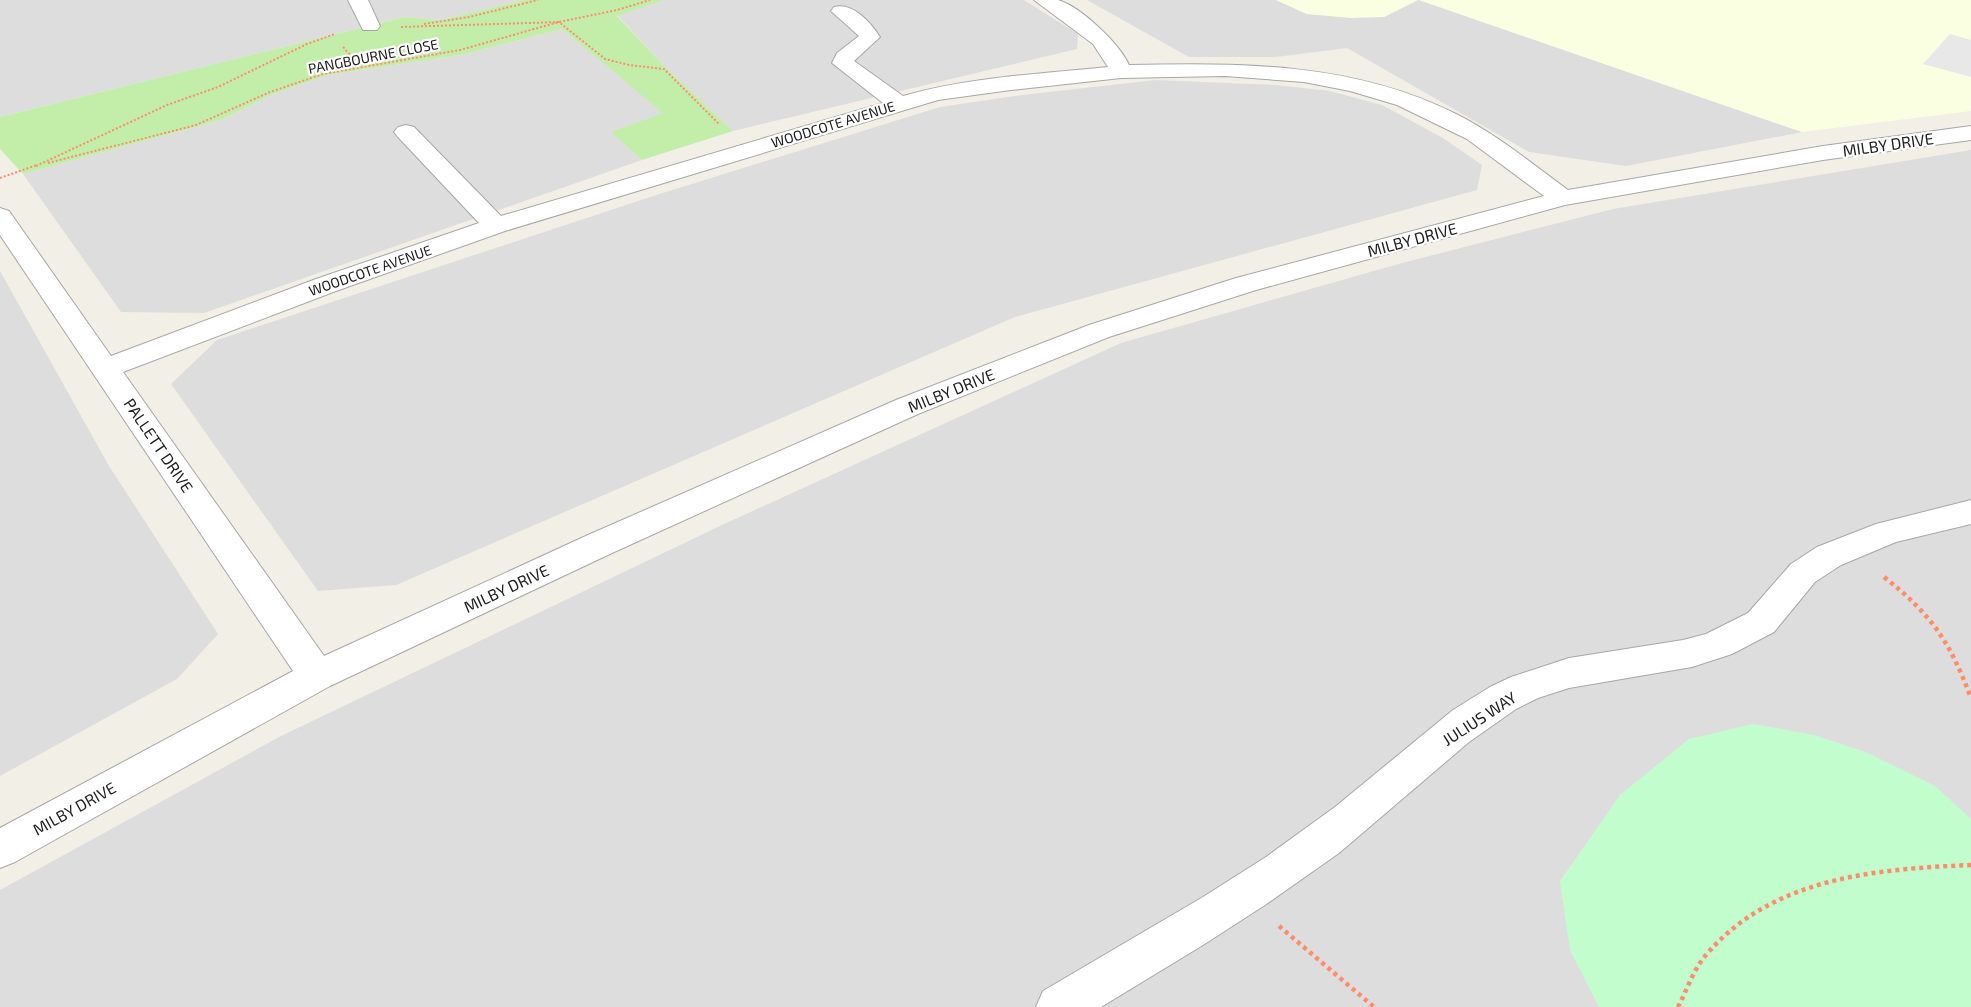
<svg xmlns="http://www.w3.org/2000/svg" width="1971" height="1007" font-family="'Exo 2',sans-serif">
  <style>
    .residential { fill: #dedddd }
    .education { fill: #fbffe2 }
    .grass { fill: #c3eeaa }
    .park { fill: #c2fdce }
    .parking { fill: #e8e8e8 }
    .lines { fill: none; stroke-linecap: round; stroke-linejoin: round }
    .minor-casing { stroke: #a7a7a7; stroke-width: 2 }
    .path-far1 { stroke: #ff8c6a; stroke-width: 2; stroke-dasharray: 2 2; stroke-linecap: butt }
    .path { stroke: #ff8c6a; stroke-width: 4.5; stroke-dasharray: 4 4; stroke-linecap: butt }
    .minor { fill: #fff; fill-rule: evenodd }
    .labels { text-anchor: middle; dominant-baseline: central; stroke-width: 4.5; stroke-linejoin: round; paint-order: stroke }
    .far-street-label { font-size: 14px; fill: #202020; stroke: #fff }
    .street-label { font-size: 16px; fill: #202020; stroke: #fff }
  </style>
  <rect width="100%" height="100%" fill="#f1efe6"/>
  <g class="residential">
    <path d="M0,0H524L440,20L405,17L0,117Z"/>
    <path d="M664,0H1024L1078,34L1077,49L733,131L665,67L617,15Z"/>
    <path d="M1087,0H1276L1307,14L1384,17L1419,0L1802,132L1626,166L1529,152L1347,48L1276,57H1189Z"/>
    <path d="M562,29L664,113L612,132L642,160L204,313L121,312L23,174L221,120L271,95L327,75L461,55Z"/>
    <path d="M1156,80L1276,85L1330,91L1382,105L1443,138L1482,165L1477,190L1015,317L396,585L318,591L171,384L217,340L650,197L940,107L1022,95Z"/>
    <path d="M1971,150V1007H0V890L281,736L722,525L1121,343L1402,263L1613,209Z"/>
    <path d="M0,271L109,466L218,634L177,679L0,776Z"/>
  </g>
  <g class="education">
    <path d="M1276,0H1417L1384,17L1351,18L1307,14Z"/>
    <path d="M1419,0H1971V111L1802,132Z"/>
  </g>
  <path class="grass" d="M524,0H664L617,16L665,67L733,131L642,160L611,132L663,113L562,29L461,55L327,75L271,95L221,120L23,174L0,149V117L405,17L440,20Z"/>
  <path class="park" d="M1753,724L1814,735L1868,753L1935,786L1971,819V1007H1599L1570,950L1560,881L1620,795L1689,739Z"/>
  <path class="parking" d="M1950,34L1971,40V77L1923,64Z"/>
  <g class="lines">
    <g class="minor-casing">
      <g id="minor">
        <path d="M348,0H368L380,26L377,30H363Z"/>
        <path d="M1034,0C1041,0 1051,0 1058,0C1080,6 1120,44 1129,65C1242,63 1351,62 1454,113C1495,133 1531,163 1568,190L1823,146L1971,126V140L1823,160L1565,205L1256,290L1109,337L918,414L612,553L330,686L15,862L0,868V828L293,671L0,235V208L9,211L111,356L316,279L479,223L398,137L394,132L398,127L406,125L414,127L501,216L883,103L832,63L837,53L859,36L831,11L834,7C853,2 871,23 880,37L854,61L903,96C969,77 1040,74 1108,67L1093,44ZM1225,76L1304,82L1350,91L1397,105L1467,139L1544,196L1236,278L1089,325L896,400L588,535L324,656L123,372L336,291L505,231L938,100L1011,90L1121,78Z"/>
        <path d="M1971,500V524L1896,542L1841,565L1815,582L1774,632L1732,654L1692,667L1569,688L1538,698L1516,709L1469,742L1339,853L1265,905L1203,945L1101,1007H1036L1043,991L1203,897L1266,857L1335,807L1453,710L1490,687L1511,677L1569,658L1683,640L1706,634L1748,613L1791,564L1817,547L1876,524Z"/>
      </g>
    </g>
    <g class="path-far1">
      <path d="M424,24L469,17L538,0"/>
      <path d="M401,27L559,22L605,59L629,65L664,69L719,124"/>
      <path d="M343,47L361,67"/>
      <path d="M48,163L196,125L270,92L323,74L460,50L559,22L617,10L650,0"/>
      <path d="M36,166L167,105L218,87L307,44L335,34"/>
      <path d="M0,178L37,165"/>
    </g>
    <g class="path">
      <path d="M1884,577C1932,615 1950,642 1971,698"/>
      <path d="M1279,926L1374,1007"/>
      <path d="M1678,1007C1687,990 1693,970 1706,955C1772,877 1877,869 1971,865"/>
    </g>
    <use href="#minor" class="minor"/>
  </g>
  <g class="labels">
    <g class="far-street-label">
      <text transform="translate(373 56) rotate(-11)">PANGBOURNE CLOSE</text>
      <text transform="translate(833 124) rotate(-17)">WOODCOTE AVENUE</text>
      <text transform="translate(370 270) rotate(-19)">WOODCOTE AVENUE</text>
    </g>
    <g class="street-label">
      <text transform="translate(1888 144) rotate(-8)">MILBY DRIVE</text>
      <text transform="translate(1412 239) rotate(-15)">MILBY DRIVE</text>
      <text transform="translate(951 390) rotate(-22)">MILBY DRIVE</text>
      <text transform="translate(159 445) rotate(56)">PALLETT DRIVE</text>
      <text transform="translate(506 588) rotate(-25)">MILBY DRIVE</text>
      <text transform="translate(1479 718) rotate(-33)">JULIUS WAY</text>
      <text transform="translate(74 808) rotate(-29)">MILBY DRIVE</text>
    </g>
  </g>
</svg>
